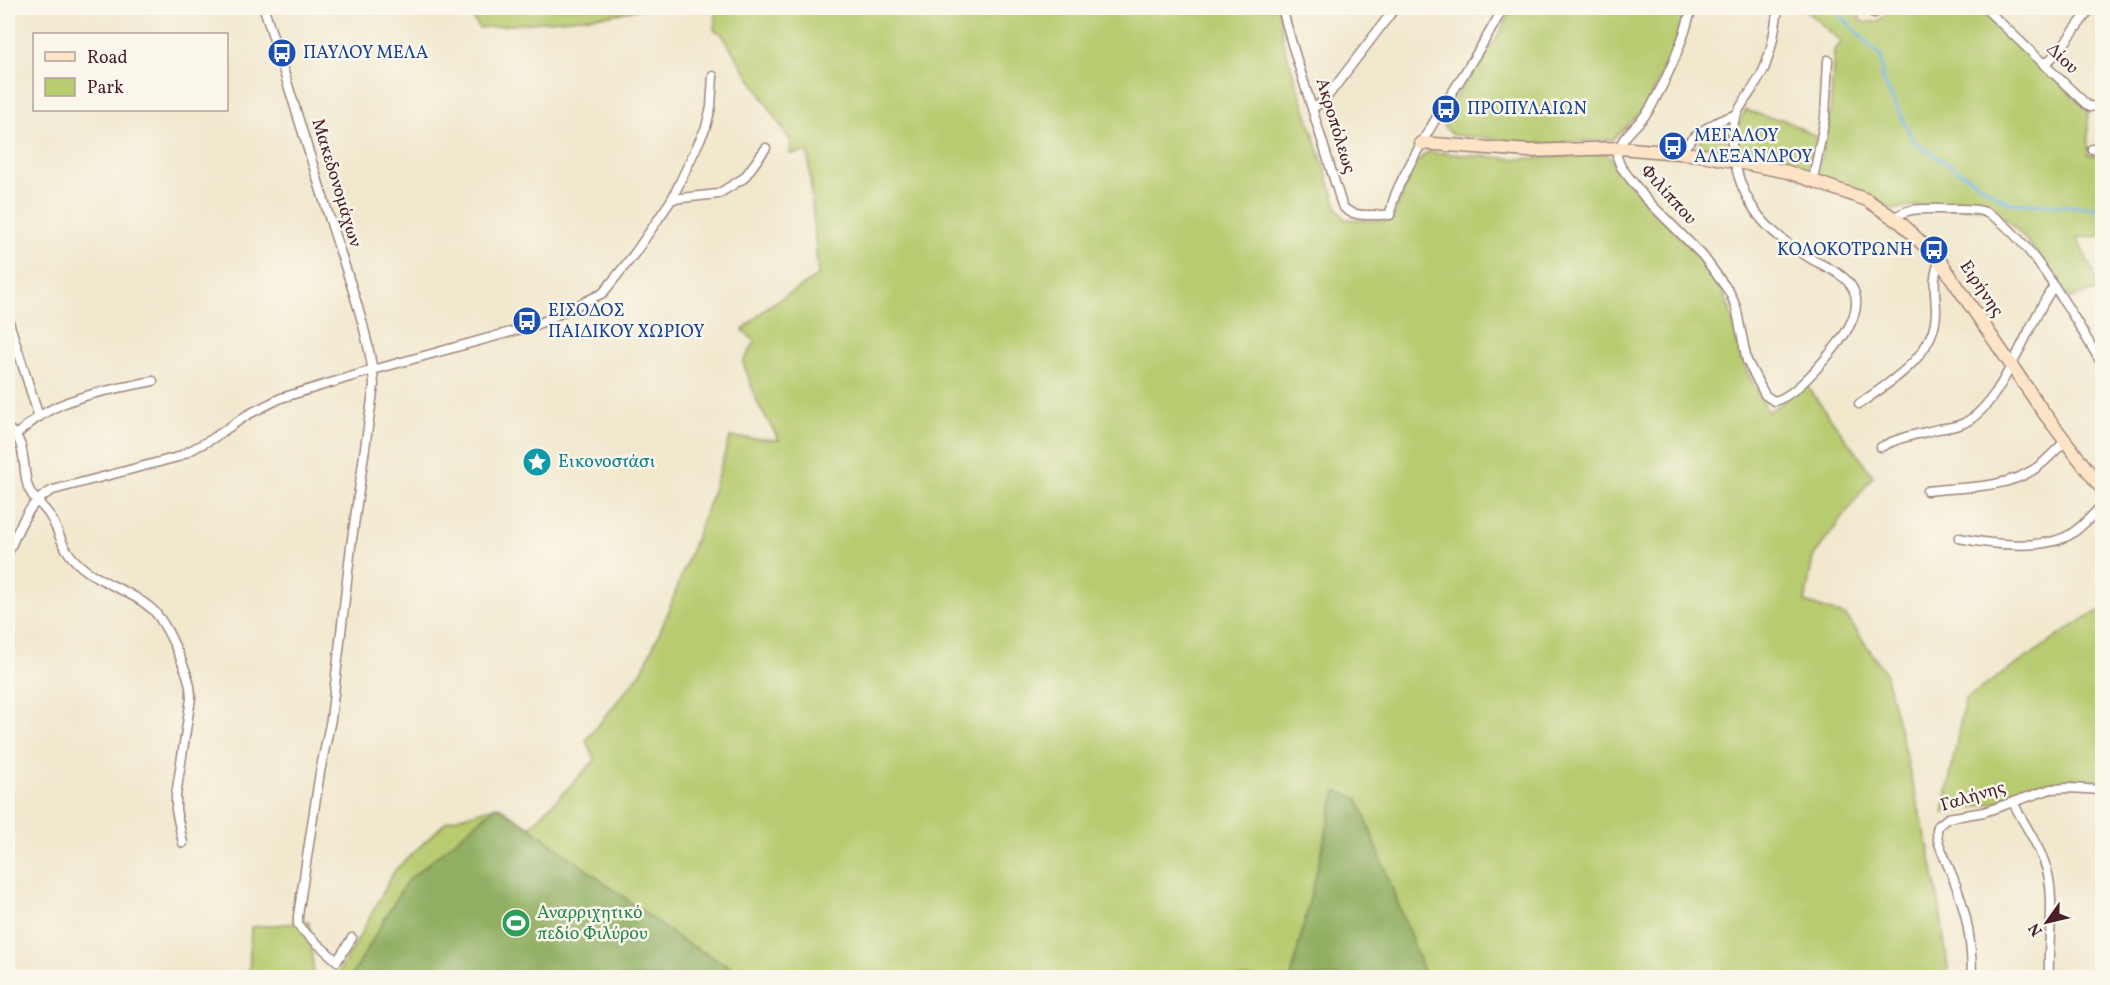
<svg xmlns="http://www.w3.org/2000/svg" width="2110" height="985" font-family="Vollkorn,serif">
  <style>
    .green { fill: #b7cb6f; stroke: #80754d; stroke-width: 1.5 }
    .forest { fill: #91af62; stroke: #6e6746; stroke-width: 1.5 }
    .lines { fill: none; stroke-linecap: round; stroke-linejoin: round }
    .stream { stroke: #74b5e8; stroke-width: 3 }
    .street-casing { stroke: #9e847c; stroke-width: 11 }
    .secondary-casing { stroke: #9e847c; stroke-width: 15 }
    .street { stroke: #fff; stroke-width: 8 }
    .secondary { stroke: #fee4c6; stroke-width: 12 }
    .labels { text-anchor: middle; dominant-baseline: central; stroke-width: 5; stroke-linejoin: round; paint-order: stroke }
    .transit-label { font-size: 18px; fill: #164399; stroke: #fbf7ec; text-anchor: start }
    .street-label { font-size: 18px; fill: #4a1f2b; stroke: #fbf7ec }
    .culture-label { font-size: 18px; fill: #0d838f; stroke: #fbf7ec; text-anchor: start }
    .leisure-label { font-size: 18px; fill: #27864d; stroke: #fbf7ec; text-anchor: start }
  </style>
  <rect width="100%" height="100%" fill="#fbf7ec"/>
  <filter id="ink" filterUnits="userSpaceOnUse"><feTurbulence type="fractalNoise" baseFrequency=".0167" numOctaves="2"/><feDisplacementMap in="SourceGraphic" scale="12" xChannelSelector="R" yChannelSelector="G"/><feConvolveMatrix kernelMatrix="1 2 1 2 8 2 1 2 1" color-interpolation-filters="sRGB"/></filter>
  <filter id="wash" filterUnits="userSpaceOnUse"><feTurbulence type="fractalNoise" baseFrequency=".008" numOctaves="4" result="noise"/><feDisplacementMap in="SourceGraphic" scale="24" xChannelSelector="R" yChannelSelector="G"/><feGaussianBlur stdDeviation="1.35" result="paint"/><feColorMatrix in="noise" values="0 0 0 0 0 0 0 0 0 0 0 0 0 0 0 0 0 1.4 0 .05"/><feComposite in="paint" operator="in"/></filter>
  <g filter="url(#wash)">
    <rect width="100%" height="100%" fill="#f1e8cd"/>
    <g class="green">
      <path d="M467,8H645L611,15L479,28Z"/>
      <path d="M716,8H1278L1284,45L1338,209L1344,219L1385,221L1392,220C1404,198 1405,167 1428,152L1520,159L1607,153C1638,203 1689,236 1719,285C1735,311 1733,333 1742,359C1748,377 1759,395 1768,412L1782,403L1805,383L1873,476L1813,557L1805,602L1846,616L1885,672L1930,854L1939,901L1949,977L335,978L351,952L395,870L447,821L497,806L530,827L595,760L586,740L642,671L665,620L710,500L730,437L779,440L758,404L743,362L755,342L743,330L767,307L818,276L808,152L790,154L791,142L721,33L714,30Z"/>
      <path d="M1512,8H1687L1677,39L1652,96L1645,108L1613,139L1549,144L1453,135L1444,127L1443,115L1497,38Z"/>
      <path d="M1803,8H1859L1861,10L1859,19L1865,23L1878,21L1892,8H1979L2088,110V154L2102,156V236L2077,238L2101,289L2070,298L2059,281L2023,236L2005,218L1992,211L1985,208L1912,206L1893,210L1856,190L1817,176L1830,117L1834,51L1842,42Z"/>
      <path d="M1746,110L1769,118L1782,119L1817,137L1807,173L1740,155C1733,140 1737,124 1746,110Z"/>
      <path d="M1721,126L1727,131V148L1699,146L1700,140Z"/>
      <path d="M2102,610V781L2071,779L2042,784L1998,802L1943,813L1965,699L2090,615Z"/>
      <path d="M309,922L314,977L249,978L251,927Z"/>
    </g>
    <g class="forest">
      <path d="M1336,791L1358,798L1426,977H1291Z"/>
      <path d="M497,806L530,827L681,940L749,977H351L406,882Z"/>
    </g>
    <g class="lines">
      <path class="stream" d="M1835,8L1840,15L1881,57L1882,78L1915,143L2009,203L2102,208"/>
    </g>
  </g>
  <g filter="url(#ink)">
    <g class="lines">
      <g class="street-casing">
        <g id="street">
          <path d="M264,8C288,85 312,162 336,239C350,282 371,340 374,385L351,546L331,719L320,772L298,916V924L302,930L337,961L352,938"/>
          <path d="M1282,8L1292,44L1342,205C1350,219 1375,214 1390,215C1393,193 1405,174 1415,155C1442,104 1477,58 1503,8"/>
          <path d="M1692,8C1683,41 1668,77 1651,107C1641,125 1619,135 1617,157L1621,167L1646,199L1703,256L1730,293L1736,307L1747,361L1765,395L1774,401C1791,398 1815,371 1826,358C1840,342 1865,312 1853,289C1845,274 1828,268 1813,260C1767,233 1741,205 1733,152C1726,110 1749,102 1764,69C1772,50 1775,28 1778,8"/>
          <path d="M1866,8L1874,13L1882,8"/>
          <path d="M1985,8L2086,104L2090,107L2102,104"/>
          <path d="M2044,65L2058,52L2091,8"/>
          <path d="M1313,108L1324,101L1395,8"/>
          <path d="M2092,149L2102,150"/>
          <path d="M1681,152C1692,135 1716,120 1735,115"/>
          <path d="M1813,180L1825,118L1828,60"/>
          <path d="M672,199L718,194L744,178L766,148"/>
          <path d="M1895,218C1907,207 1924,209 1939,209C1953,210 1971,207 1985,212C2027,230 2078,325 2102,364"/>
          <path d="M8,319L39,417"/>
          <path d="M1859,404C1891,382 1936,355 1936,311C1936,295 1931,277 1940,261"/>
          <path d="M8,429C27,438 22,469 28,487C32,499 43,505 50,516C57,527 60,541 68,552C88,582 129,587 154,611C165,623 172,640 179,655C185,669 191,682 191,698L176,795V810L183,843"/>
          <path d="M16,435C26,426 38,416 50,410C79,394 120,388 153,381"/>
          <path d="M1881,447C1899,437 1918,434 1938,429C1947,428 1956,427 1964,423C2003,405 2028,321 2054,286"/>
          <path d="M1927,491C1961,487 2003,489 2033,470C2045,463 2055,451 2065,441"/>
          <path d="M1959,538C1989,544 2044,551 2071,534C2083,526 2093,515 2102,505"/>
          <path d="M8,553C19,529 27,502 53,490L178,457L212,439L247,415L281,398L373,370L536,325L603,293L635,253L672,199L706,127L711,107L713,76"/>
          <path d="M2013,802C2024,825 2040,846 2047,870C2056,904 2047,942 2049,978"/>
          <path d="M1972,978C1972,933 1964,901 1946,861C1942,850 1934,837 1938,826L1948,818L1984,812L2051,789L2069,788L2102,790"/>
        </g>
      </g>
      <g class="secondary-casing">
        <path id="secondary" d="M1421,143L1529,151L1619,148L1702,155L1788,172L1867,200L1901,223L1940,261L2044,413L2102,489"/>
      </g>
      <use href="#street" class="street"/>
      <use href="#secondary" class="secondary"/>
    </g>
  </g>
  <defs>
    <g id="bus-disc" transform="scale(1.5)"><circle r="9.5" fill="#1a4fb4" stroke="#fbf7ec"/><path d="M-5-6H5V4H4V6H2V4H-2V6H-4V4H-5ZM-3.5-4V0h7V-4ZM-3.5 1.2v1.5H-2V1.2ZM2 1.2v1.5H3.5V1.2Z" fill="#fff"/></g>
    <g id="sight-disc" transform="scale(1.5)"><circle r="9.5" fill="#0f9aa8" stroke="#fbf7ec"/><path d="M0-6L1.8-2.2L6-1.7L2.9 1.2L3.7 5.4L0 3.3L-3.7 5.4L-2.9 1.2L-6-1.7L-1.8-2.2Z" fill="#fff"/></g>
    <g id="stadium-disc" transform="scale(1.5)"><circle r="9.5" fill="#2e9e5b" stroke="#fbf7ec"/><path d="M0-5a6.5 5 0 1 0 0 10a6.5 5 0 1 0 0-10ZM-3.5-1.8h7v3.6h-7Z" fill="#fff"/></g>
  </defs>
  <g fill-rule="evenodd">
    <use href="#bus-disc" x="282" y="53"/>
    <use href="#bus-disc" x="1446" y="109"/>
    <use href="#bus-disc" x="1673" y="146"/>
    <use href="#bus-disc" x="1934" y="250"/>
    <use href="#bus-disc" x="527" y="321"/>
    <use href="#sight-disc" x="537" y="462"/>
    <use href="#stadium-disc" x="516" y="923"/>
  </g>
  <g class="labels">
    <g class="transit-label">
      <text x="303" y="53">ΠΑΥΛΟΥ ΜΕΛΑ</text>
      <text x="1467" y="109">ΠΡΟΠΥΛΑΙΩΝ</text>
      <text x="1694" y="136">ΜΕΓΑΛΟΥ<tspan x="1694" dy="21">ΑΛΕΞΑΝΔΡΟΥ</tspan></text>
      <text x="1913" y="250" text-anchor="end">ΚΟΛΟΚΟΤΡΩΝΗ</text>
      <text x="548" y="311">ΕΙΣΟΔΟΣ<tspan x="548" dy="21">ΠΑΙΔΙΚΟΥ ΧΩΡΙΟΥ</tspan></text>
    </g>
    <g class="street-label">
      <text transform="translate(2062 59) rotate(44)">Δίου</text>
      <text transform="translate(1335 126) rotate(73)">Ακροπόλεως</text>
      <text transform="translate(336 183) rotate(73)">Μακεδονομάχων</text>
      <text transform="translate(1668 195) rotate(48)">Φιλίππου</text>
      <text transform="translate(1981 289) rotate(56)">Ειρήνης</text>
      <text transform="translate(1973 797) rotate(-17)">Γαλήνης</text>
    </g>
    <g class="culture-label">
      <text x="558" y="462">Εικονοστάσι</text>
    </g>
    <g class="leisure-label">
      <text x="537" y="913">Αναρριχητικό<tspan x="537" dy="21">πεδίο Φιλύρου</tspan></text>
    </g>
  </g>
  <rect width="2110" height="985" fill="none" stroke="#fbf7ec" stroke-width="30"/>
  <rect x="33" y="33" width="195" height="78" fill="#fbf7ec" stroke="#b4a19f" stroke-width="1.5"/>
  <rect x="45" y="52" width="30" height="9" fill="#fee4c6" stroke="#b4a19f" stroke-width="1.5"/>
  <text x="87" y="63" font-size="18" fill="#4a1f2b">Road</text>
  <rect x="45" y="78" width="30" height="18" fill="#b7cb6f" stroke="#b4a19f" stroke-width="1.5"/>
  <text x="87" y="93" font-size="18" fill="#4a1f2b">Park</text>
  <g transform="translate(2047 922) rotate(236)" stroke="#fbf7ec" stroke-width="4.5" paint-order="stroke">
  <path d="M0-4.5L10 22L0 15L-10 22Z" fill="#4a1f2b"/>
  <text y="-9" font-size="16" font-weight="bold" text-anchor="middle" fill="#4a1f2b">N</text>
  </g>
</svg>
